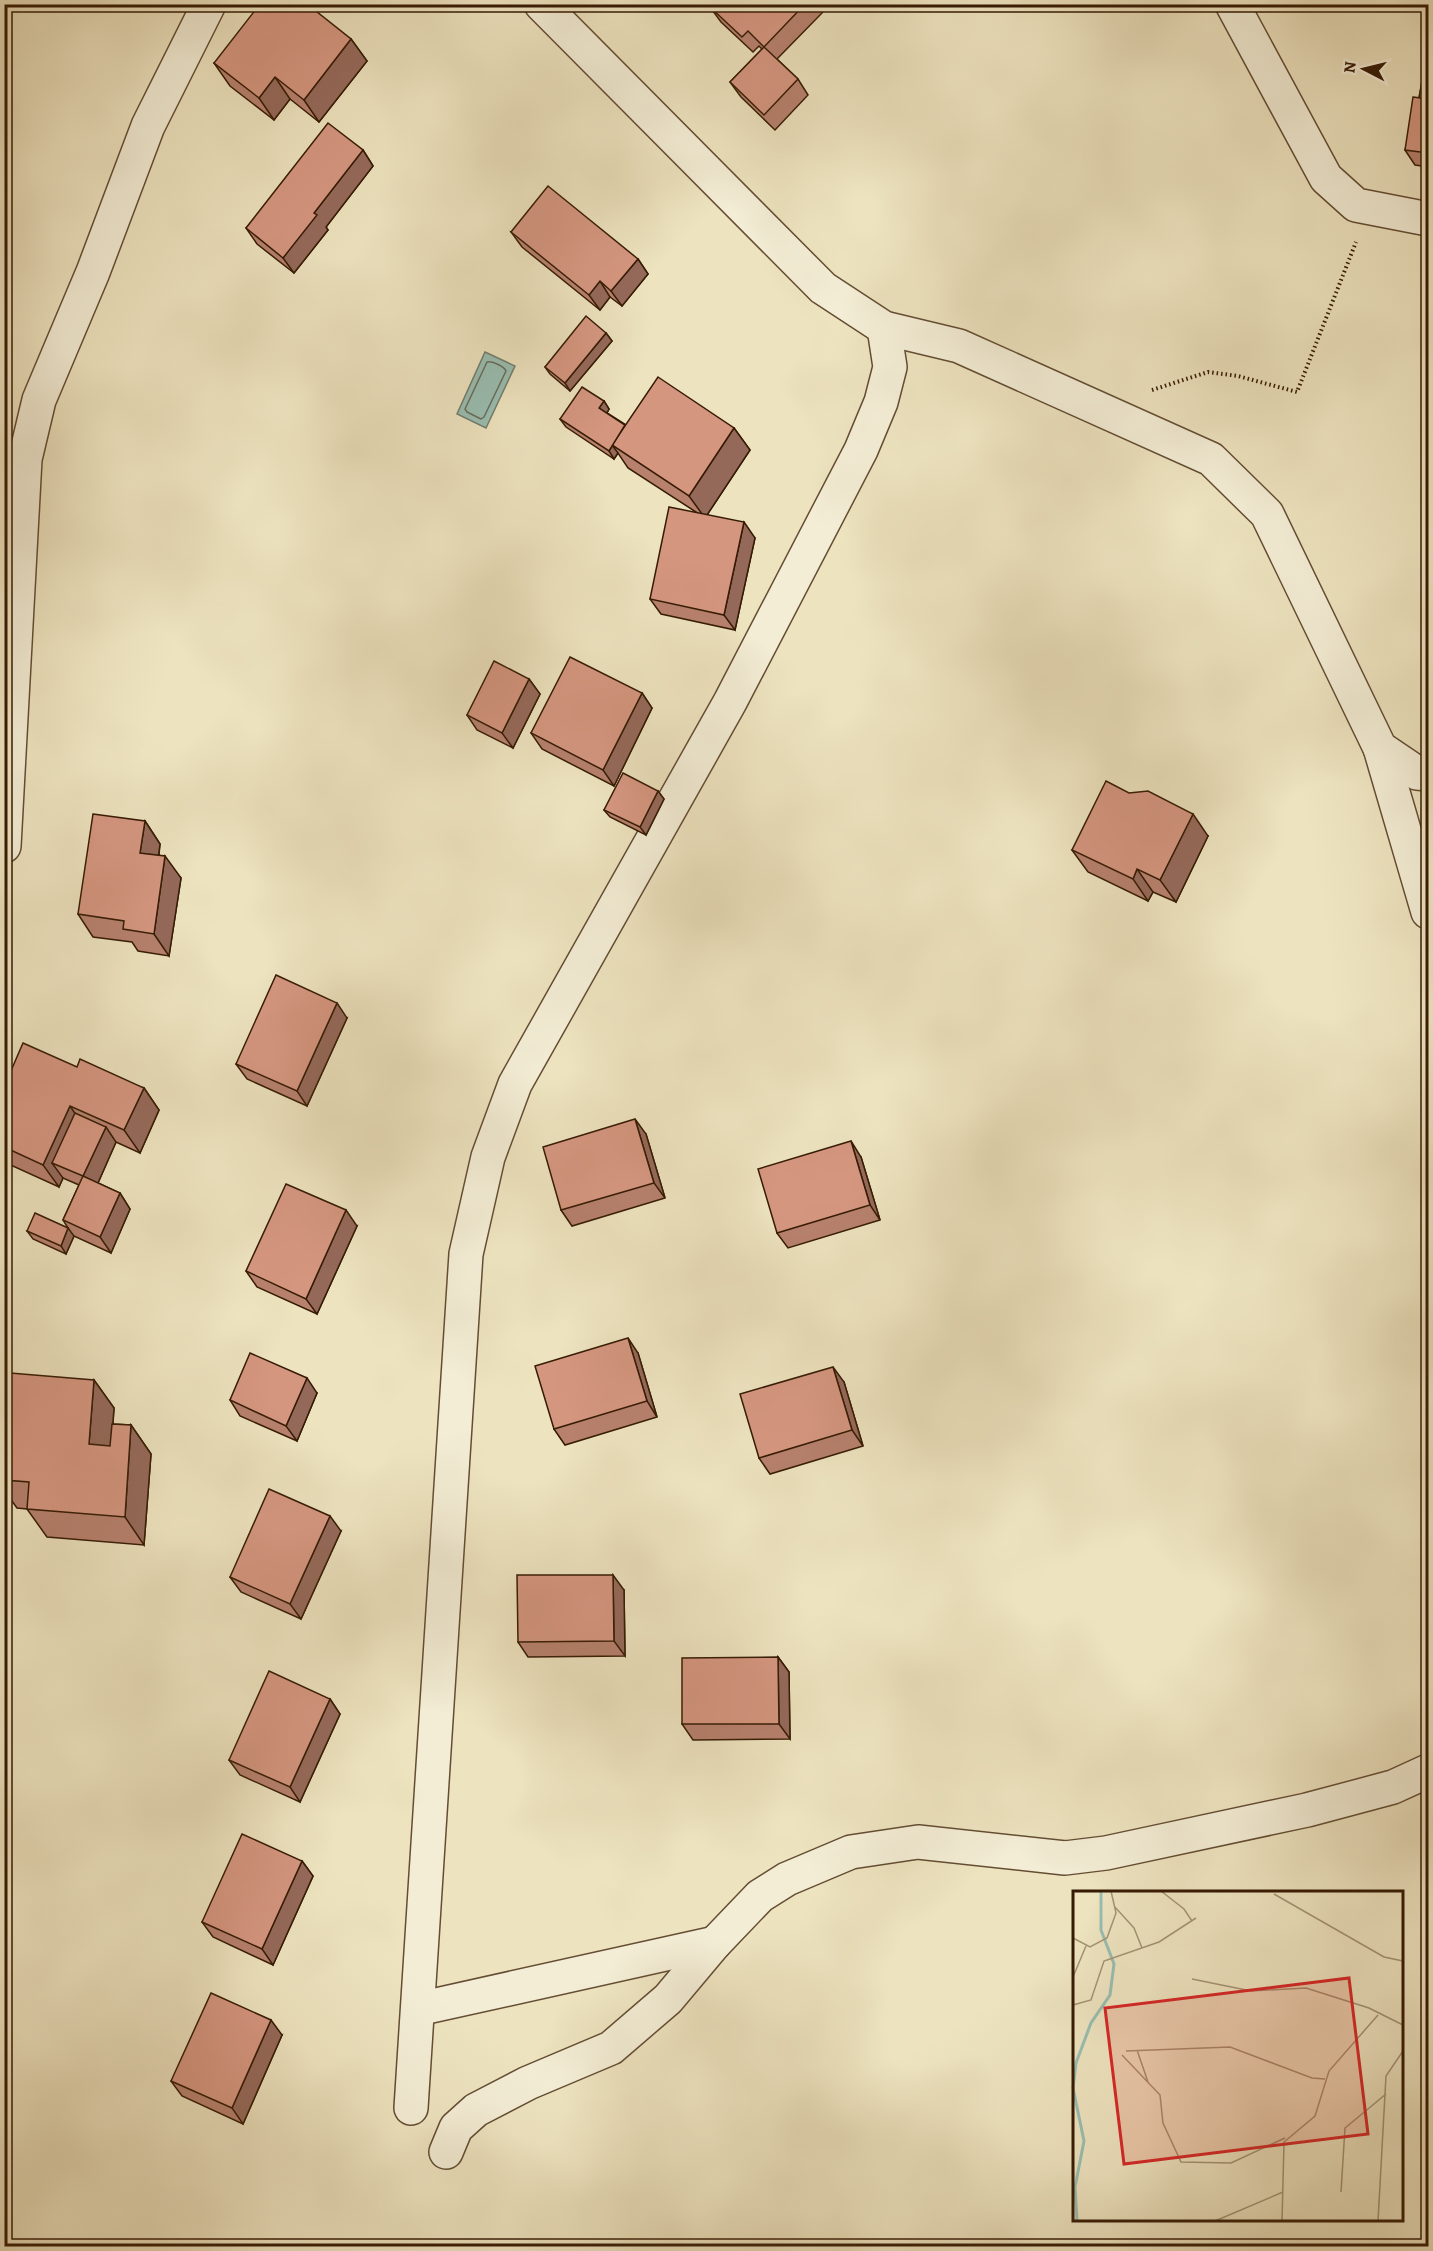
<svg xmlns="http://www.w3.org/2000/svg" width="1433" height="2251" font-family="Alegreya,serif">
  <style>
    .water { fill: #99beb2; stroke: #717d6c; stroke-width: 1.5 }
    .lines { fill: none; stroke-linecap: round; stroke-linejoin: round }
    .shore { stroke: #686c5b; stroke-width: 1.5 }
    .minor-casing { stroke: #644d33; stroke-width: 36 }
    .path { stroke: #361b04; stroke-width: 4; stroke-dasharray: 1.5 3; stroke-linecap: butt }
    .minor { stroke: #f3edd5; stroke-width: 33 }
    .wall { fill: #b7816e; stroke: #361b04; stroke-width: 1.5 }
    .shaded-wall { fill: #95695a; stroke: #361b04; stroke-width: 1.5 }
    .building { fill: #d59680; stroke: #361b04; stroke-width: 1.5 }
    .inset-river { fill: none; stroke: #99beb2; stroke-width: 3 }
    .inset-road { fill: none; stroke: #a49374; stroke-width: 1.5 }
    .view { fill: #d62828; fill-opacity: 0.15; stroke: #d62828; stroke-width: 3 }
    .inset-edge { fill: none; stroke: #361b04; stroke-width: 3 }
  </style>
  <rect width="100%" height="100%" fill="#ede3bf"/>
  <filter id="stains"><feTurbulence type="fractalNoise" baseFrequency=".00333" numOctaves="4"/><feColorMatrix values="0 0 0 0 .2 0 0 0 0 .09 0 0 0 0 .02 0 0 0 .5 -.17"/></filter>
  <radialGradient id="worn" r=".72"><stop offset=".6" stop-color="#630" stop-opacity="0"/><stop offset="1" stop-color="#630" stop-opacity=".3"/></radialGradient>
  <path class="water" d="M485,352L515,366L486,428L457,414Z"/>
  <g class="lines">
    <path class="shore" d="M487,362C492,361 504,366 506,371L484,417L481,419L467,412L465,409Z"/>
    <g class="minor-casing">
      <g id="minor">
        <path d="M541,4L823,288L884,328L959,346L1211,459L1267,514L1380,748L1417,773L1428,774"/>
        <path d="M1232,4L1326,178L1356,205L1428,219"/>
        <path d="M1380,748L1428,912"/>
        <path d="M4,846L25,459L39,400L93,272L148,126L209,4"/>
        <path d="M418,2009L715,1943"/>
        <path d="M411,2108L466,1254L488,1157L515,1084L730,702L861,450L881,402L890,367L884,328"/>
        <path d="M446,2152L456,2128L476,2110L528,2083L611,2048L668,1999L715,1943L760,1896L787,1879L851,1852L918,1842L1065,1858L1106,1853L1307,1810L1393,1787L1428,1771"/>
      </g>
    </g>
    <path class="path" d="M1152,390L1208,372L1238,376L1297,392L1356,242"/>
    <use href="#minor" class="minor"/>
  </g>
  <g class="wall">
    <path d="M713,4H820L824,11L777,59L798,79L808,95L775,130L741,97L730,82L762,49L759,46L753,52L721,22L710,7Z"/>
    <path d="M351,39L367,61L319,122L290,99L274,120L230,86L214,63Z"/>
    <path d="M1428,52V167L1415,165L1405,150L1419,98Z"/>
    <path d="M363,150L373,166L326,227L328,230L294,273L257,244L246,228Z"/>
    <path d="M511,232L638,259L648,274L622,306L610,297L600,310L522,247Z"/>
    <path d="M606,333L612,341L570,391L550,374L545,367Z"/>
    <path d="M604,401L609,409L607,413L626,425L734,428L750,450L707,515L755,538L735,630L661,614L650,599L696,512L628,468L618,453L614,459L566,427L560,419Z"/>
    <path d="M529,679L540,694L513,748L477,730L467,715Z"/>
    <path d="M642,693L652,708L614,786L542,749L531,733Z"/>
    <path d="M658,791L664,799L646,835L610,817L604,810Z"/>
    <path d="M145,821L160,844L159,855L181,878L169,956L138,951L132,942L93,937L78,914Z"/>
    <path d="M1208,836L1176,902L1153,892L1148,901L1088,872L1072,850Z"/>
    <path d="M347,1018L307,1106L247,1079L236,1064Z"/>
    <path d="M77,1067L144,1088L159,1110L140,1153L116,1142L98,1183L120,1193L130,1209L111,1253L74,1236L66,1254L33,1239L27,1231L68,1228L63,1220L79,1185L63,1178L59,1187L4,1162V1071L10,1073Z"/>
    <path d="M646,1134L665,1198L572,1226L561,1210Z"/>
    <path d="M861,1157L880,1220L788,1248L777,1233Z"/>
    <path d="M357,1226L317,1314L257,1287L246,1271Z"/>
    <path d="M638,1353L657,1417L565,1445L554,1429Z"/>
    <path d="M4,1364L8,1369L7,1389L94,1380L114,1408L113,1424L131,1425L151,1454L144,1545L47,1537L27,1509L17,1508L4,1490Z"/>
    <path d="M844,1382L863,1446L770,1474L759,1458Z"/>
    <path d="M317,1393L297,1441L240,1416L230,1400Z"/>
    <path d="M341,1531L301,1619L241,1592L230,1577Z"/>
    <path d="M624,1590L625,1656L528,1657L518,1642Z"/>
    <path d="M778,1657L789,1672L790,1739L693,1740L682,1724Z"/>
    <path d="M330,1699L340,1714L300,1802L240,1775L229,1760Z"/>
    <path d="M302,1861L313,1876L273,1965L213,1937L202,1922Z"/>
    <path d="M282,2035L243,2124L182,2096L171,2081Z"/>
  </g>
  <g class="shaded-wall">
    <path d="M351,39L367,61L319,122L304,100Z"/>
    <path d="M275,77L290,99L274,120L259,98Z"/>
    <path d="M363,150L373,166L326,227L328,230L294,273L283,258L314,213Z"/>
    <path d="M638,259L648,274L622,306L611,291Z"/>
    <path d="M600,281L610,297L600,310L589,295Z"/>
    <path d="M606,333L612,341L570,391L565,383Z"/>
    <path d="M604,401L609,409L605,416L599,408Z"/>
    <path d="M625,425L612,445L618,453L614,459L609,451Z"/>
    <path d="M734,428L750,450L705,518L689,496Z"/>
    <path d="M744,522L755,538L735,630L724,615Z"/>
    <path d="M529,679L540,694L513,748L502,733Z"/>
    <path d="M642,693L652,708L614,786L603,770Z"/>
    <path d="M658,791L664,799L646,835L640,827Z"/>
    <path d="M1193,814L1208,836L1176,902L1160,880Z"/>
    <path d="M145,821L160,844L156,875L140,853Z"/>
    <path d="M165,856L181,878L169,956L154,934Z"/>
    <path d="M1137,869L1153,892L1148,901L1133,879Z"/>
    <path d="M337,1003L347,1018L307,1106L297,1091Z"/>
    <path d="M144,1088L159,1110L140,1153L124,1130Z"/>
    <path d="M70,1106L85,1128L52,1163L63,1178L59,1187L43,1165Z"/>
    <path d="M635,1119L646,1134L665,1198L654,1183Z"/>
    <path d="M106,1127L116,1142L94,1192L83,1176Z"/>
    <path d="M851,1141L861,1157L880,1220L870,1205Z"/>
    <path d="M120,1193L130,1209L111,1253L100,1237Z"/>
    <path d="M346,1210L357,1226L317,1314L306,1299Z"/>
    <path d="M68,1228L74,1236L66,1254L61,1246Z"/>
    <path d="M628,1338L638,1353L657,1417L647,1401Z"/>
    <path d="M4,1364L8,1369L5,1416Z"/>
    <path d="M833,1367L844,1382L863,1446L852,1430Z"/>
    <path d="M307,1378L317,1393L297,1441L286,1426Z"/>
    <path d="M94,1380L114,1408L109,1473L89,1444Z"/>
    <path d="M131,1425L151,1454L144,1545L125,1517Z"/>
    <path d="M330,1516L341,1531L301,1619L290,1604Z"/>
    <path d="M613,1575L624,1590L625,1656L614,1641Z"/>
    <path d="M778,1657L789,1672L790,1739L779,1724Z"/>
    <path d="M330,1699L340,1714L300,1802L290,1787Z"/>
    <path d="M302,1861L313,1876L273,1965L262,1949Z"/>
    <path d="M271,2020L282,2035L243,2124L232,2108Z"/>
  </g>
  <g class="building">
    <path d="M260,4H307L351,39L304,100L275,77L259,98L214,63Z"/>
    <path d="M713,4H805L764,47L748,31L742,37L710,7Z"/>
    <path d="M764,47L798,79L764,115L730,82Z"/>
    <path d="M1427,52H1428V99L1419,98Z"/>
    <path d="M1413,97L1428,99V153L1405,150Z"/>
    <path d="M328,123L363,150L314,213L317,215L283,258L246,228Z"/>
    <path d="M548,186L638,259L611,291L600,281L589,295L511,232Z"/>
    <path d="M586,316L606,333L565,383L545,367Z"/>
    <path d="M658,377L734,428L689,496L612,445Z"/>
    <path d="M582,387L604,401L599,408L625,425L609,451L560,419Z"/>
    <path d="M669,507L744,522L724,615L650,599Z"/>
    <path d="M570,657L642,693L603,770L531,733Z"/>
    <path d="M494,661L529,679L502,733L467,715Z"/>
    <path d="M623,773L658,791L640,827L604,810Z"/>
    <path d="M1106,781L1129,793L1148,791L1193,814L1160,880L1137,869L1133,879L1072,850Z"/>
    <path d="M93,814L145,821L140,853L165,856L154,934L123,929L124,921L78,914Z"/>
    <path d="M276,975L337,1003L297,1091L236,1064Z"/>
    <path d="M23,1043L77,1067L80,1059L144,1088L124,1130L70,1106L43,1165L4,1147V1071L10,1073Z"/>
    <path d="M75,1113L106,1127L83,1176L52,1163Z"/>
    <path d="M635,1119L654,1183L561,1210L543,1147Z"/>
    <path d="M851,1141L870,1205L777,1233L758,1169Z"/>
    <path d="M83,1176L120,1193L100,1237L63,1220Z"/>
    <path d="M286,1184L346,1210L306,1299L246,1271Z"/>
    <path d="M35,1213L68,1228L61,1246L27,1231Z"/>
    <path d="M628,1338L647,1401L554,1429L535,1366Z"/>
    <path d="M250,1353L307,1378L286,1426L230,1400Z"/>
    <path d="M833,1367L852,1430L759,1458L740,1394Z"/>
    <path d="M10,1373L94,1380L89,1444L110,1446L112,1424L131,1425L125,1517L27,1509L29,1482L4,1480V1389H9Z"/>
    <path d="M269,1489L330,1516L290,1604L230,1577Z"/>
    <path d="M517,1575H613L614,1641L518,1642Z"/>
    <path d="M778,1657L779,1724H682V1658Z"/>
    <path d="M269,1671L330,1699L290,1787L229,1760Z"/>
    <path d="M242,1834L302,1861L262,1949L202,1922Z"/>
    <path d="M211,1993L271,2020L232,2108L171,2081Z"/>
  </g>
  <g transform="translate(1073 1891)">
    <rect width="330" height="330" fill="#ede3bf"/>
    <path class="inset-river" d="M4,330L2,296L11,250L0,197L3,172L18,132L37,104L41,73L28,39V0"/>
    <path class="inset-road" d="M88,0L111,18L119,30M201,3L311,66L330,70M41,15L61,37L69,57M0,47L17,56L34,47L43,22L38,0M0,86L13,55M119,88L178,100L233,97L296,117L330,134M0,114L18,109L31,70L86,51L123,27M64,159L75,191M53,160L157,156L239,187L252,188M49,164L87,204L90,232L108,271L158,272L212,247M268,301L272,237L313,203M142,330L210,301M209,330L211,251L242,225L256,180L305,124M305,330L313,185L330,160"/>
    <path class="view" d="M276,87L295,243L51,273L32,117Z"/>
    <rect width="330" height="330" class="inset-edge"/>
  </g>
  <rect width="1433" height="2251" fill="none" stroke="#ede3bf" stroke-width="24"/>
  <rect x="6" y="6" width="1421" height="2239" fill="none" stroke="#361b04" stroke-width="3"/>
  <rect x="12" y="12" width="1409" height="2227" fill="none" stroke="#361b04" stroke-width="1.5"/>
  <g transform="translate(1364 69) rotate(277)" stroke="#f3edd5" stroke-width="4.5" paint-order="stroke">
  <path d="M0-4.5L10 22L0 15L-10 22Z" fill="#361b04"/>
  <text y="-9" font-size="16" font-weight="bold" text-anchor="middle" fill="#361b04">N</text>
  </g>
  <rect width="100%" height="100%" filter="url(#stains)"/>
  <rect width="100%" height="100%" fill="url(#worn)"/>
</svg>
